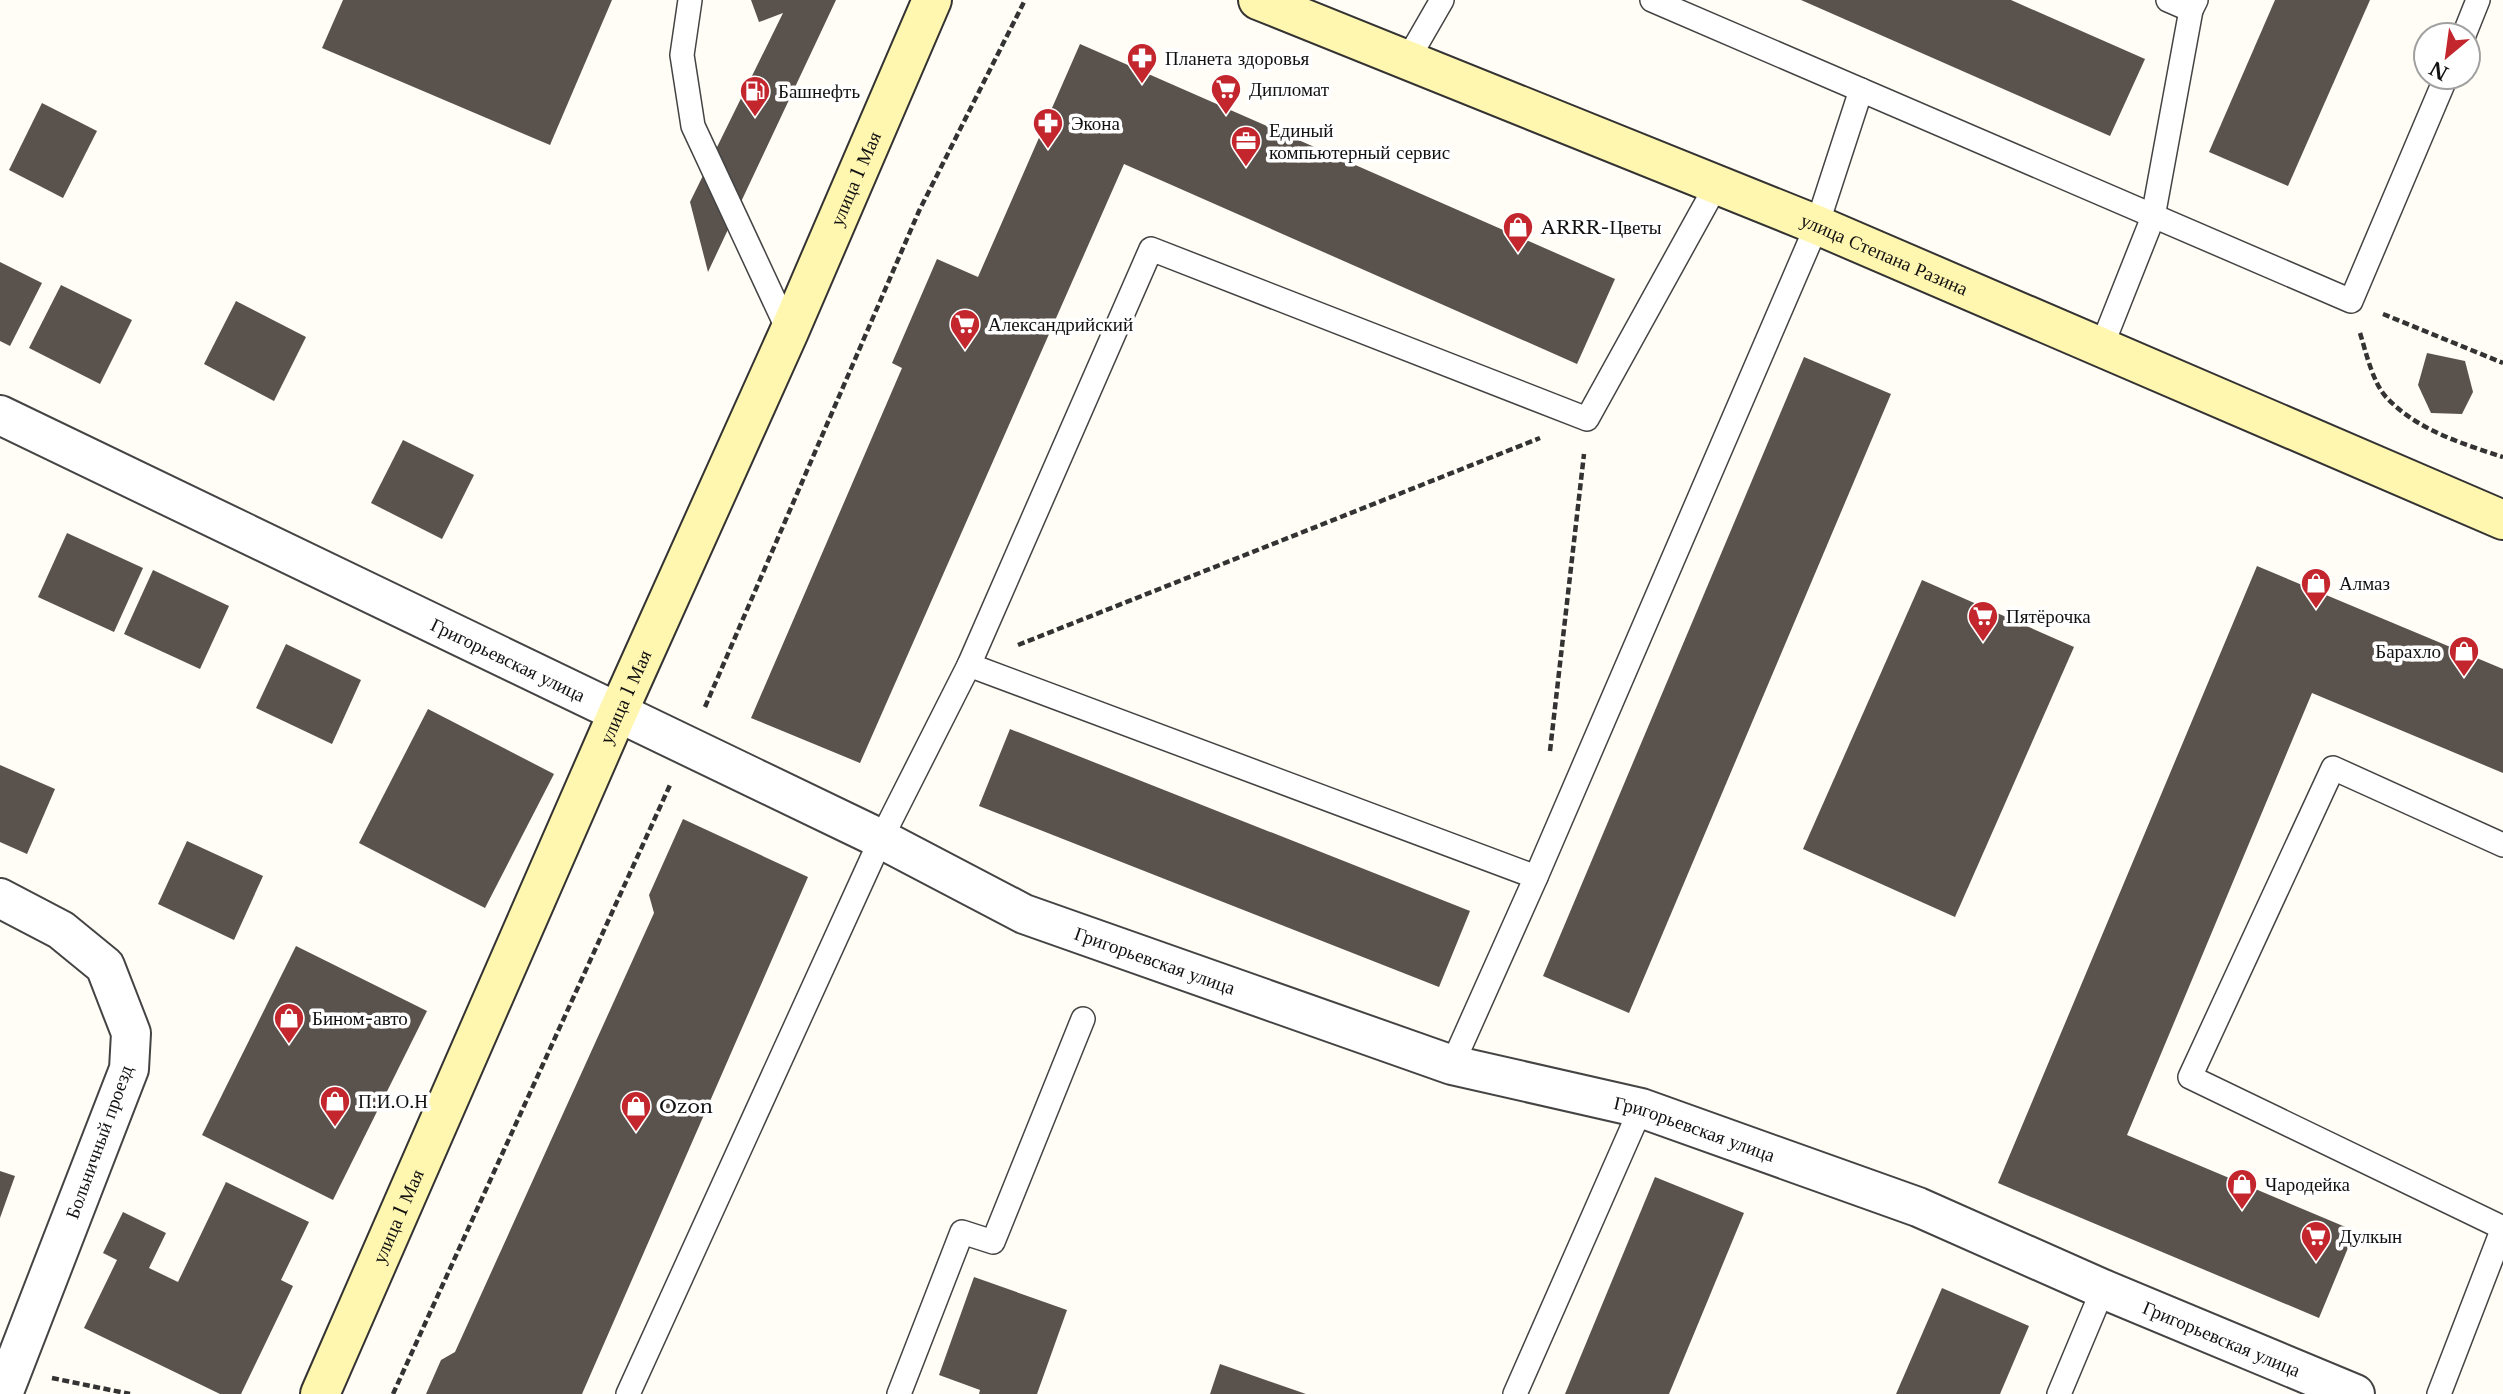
<svg xmlns="http://www.w3.org/2000/svg" width="2503" height="1394" font-family="'Libre Baskerville',serif">
  <style>
    .building { fill: #5a524d }
    .lines { fill: none; stroke-linecap: round; stroke-linejoin: round }
    .service-casing { stroke: #444; stroke-width: 26 }
    .minor-casing { stroke: #444; stroke-width: 42 }
    .secondary-casing { stroke: #333; stroke-width: 42 }
    .path { stroke: #333; stroke-width: 4.5; stroke-dasharray: 7 3.5; stroke-linecap: butt }
    .service { stroke: #fff; stroke-width: 23 }
    .minor { stroke: #fff; stroke-width: 38 }
    .secondary { stroke: #fff6b0; stroke-width: 38 }
    .labels { text-anchor: middle; dominant-baseline: central; stroke-width: 7; stroke-linejoin: round; paint-order: stroke }
    .poi-label { font-size: 19px; fill: #111; stroke: #fff; text-anchor: start }
    .street-label { font-size: 19px; fill: #111; stroke: #fff }
  </style>
  <rect width="100%" height="100%" fill="#fffdf5"/>
  <g class="building">
    <path d="M343,0H612L550,145L322,48Z"/>
    <path d="M751,0H836L708,272L690,202L783,13L759,22Z"/>
    <path d="M1801,0H2011L2145,59L2110,136Z"/>
    <path d="M2275,0H2370L2288,186L2209,152Z"/>
    <path d="M1080,44L1615,279L1577,364L1124,164L860,763L751,718L902,368L892,363L937,259L978,277Z"/>
    <path d="M42,103L97,131L63,198L9,170Z"/>
    <path d="M0,262L42,283L10,346L0,341Z"/>
    <path d="M61,285L132,320L100,384L29,348Z"/>
    <path d="M236,301L306,337L274,401L204,364Z"/>
    <path d="M2427,353L2465,361L2473,392L2462,414L2431,413L2418,385Z"/>
    <path d="M1804,357L1891,394L1629,1013L1543,976Z"/>
    <path d="M403,440L474,475L442,539L371,503Z"/>
    <path d="M67,533L143,568L114,632L38,597Z"/>
    <path d="M2257,566L2503,669V773L2312,693L2127,1135L2355,1231L2319,1318L1998,1183Z"/>
    <path d="M153,570L229,606L200,669L124,634Z"/>
    <path d="M1922,580L2074,647L1955,917L1803,849Z"/>
    <path d="M286,644L361,680L332,744L256,708Z"/>
    <path d="M428,709L554,774L485,908L359,843Z"/>
    <path d="M1010,729L1470,911L1439,987L979,806Z"/>
    <path d="M0,765L55,789L27,854L0,842Z"/>
    <path d="M683,819L808,877L582,1394H426L441,1360L455,1352L654,913L649,895Z"/>
    <path d="M187,841L263,876L234,940L158,904Z"/>
    <path d="M296,946L427,1011L333,1200L202,1135Z"/>
    <path d="M0,1171L15,1176L0,1218Z"/>
    <path d="M1655,1177L1744,1213L1669,1394H1565Z"/>
    <path d="M226,1182L309,1222L281,1280L293,1286L241,1394H220L84,1328L117,1260L103,1253L123,1212L166,1233L149,1268L178,1282Z"/>
    <path d="M974,1277L1067,1310L1037,1394H979L980,1390L939,1375Z"/>
    <path d="M1942,1288L2029,1326L2000,1394H1896Z"/>
    <path d="M1220,1364L1306,1394H1210Z"/>
  </g>
  <g class="lines">
    <g class="service-casing">
      <g id="service">
        <path d="M690,0L682,55L693,126L789,332"/>
        <path d="M1652,0L2351,301L2446,77"/>
        <path d="M2168,0L2191,10"/>
        <path d="M2464,35L2478,0"/>
        <path d="M1408,59L1442,0"/>
        <path d="M2101,348L2153,217L2191,10L2196,0"/>
        <path d="M969,665L1536,877"/>
        <path d="M1452,1065L1536,877L1817,225L1861,90"/>
        <path d="M2503,1228L2190,1077L2333,768L2503,845"/>
        <path d="M628,1394L881,839L969,665L1151,249L1587,419L1717,184"/>
        <path d="M899,1394L962,1232L993,1242L1083,1019"/>
        <path d="M1515,1394L1641,1108"/>
        <path d="M2059,1394L2103,1289"/>
        <path d="M2439,1394L2503,1228"/>
      </g>
    </g>
    <g class="minor-casing">
      <g id="minor">
        <path id="s1" d="M0,415L881,839L1024,914L1452,1065L1641,1108L1918,1207L2103,1289L2355,1394"/>
        <path d="M0,898L61,930L105,966L131,1033L129,1069L3,1394"/>
      </g>
    </g>
    <g class="secondary-casing">
      <g id="secondary">
        <path id="s2" d="M1258,0L1817,225L2503,520"/>
        <path id="s3" d="M320,1394L618,712L789,332L932,0"/>
      </g>
    </g>
    <g class="path">
      <path d="M2383,314L2503,363"/>
      <path d="M2360,333C2366,352 2373,384 2387,398C2417,430 2463,444 2503,457"/>
      <path d="M1018,645L1540,438"/>
      <path d="M705,707L919,211L1025,0"/>
      <path d="M1550,751L1584,454"/>
      <path d="M52,1378L130,1394"/>
      <path d="M393,1394L670,785"/>
    </g>
    <use href="#service" class="service"/>
    <use href="#minor" class="minor"/>
    <use href="#secondary" class="secondary"/>
  </g>
  <defs>
    <g id="pharmacy-pin" transform="scale(1.575)"><path d="M0 17L-7.5 6A9.5 9.5 0 1 1 7.5 6Z" fill="#c4262e" stroke="#fff"/><path d="M-2-6h4v4h4v4h-4v4h-4v-4h-4v-4h4Z" fill="#fff"/></g>
    <g id="supermarket-pin" transform="scale(1.575)"><path d="M0 17L-7.5 6A9.5 9.5 0 1 1 7.5 6Z" fill="#c4262e" stroke="#fff"/><path d="M-6-5.5h2.5l.6 2H6L4.5 2H-2.5L-4.4-4H-6ZM-1.5 3.2a1.3 1.3 0 1 0 .1 0ZM3 3.2a1.3 1.3 0 1 0 .1 0Z" fill="#fff"/></g>
    <g id="fuel-pin" transform="scale(1.575)"><path d="M0 17L-7.5 6A9.5 9.5 0 1 1 7.5 6Z" fill="#c4262e" stroke="#fff"/><path d="M-5.5-6h7V0h2V4h1.3V-2.5L3-4.5l.8-.8L6-3V5H2.5V1h-1V6h-7ZM-4.2-4.7v3.2H.2V-4.7Z" fill="#fff"/></g>
    <g id="office-pin" transform="scale(1.575)"><path d="M0 17L-7.5 6A9.5 9.5 0 1 1 7.5 6Z" fill="#c4262e" stroke="#fff"/><path d="M-6-3h4V-5.5h4V-3h4V5H-6ZM-1-4.5V-3h2v-1.5ZM-6 0V1H6V0Z" fill="#fff"/></g>
    <g id="shop-pin" transform="scale(1.575)"><path d="M0 17L-7.5 6A9.5 9.5 0 1 1 7.5 6Z" fill="#c4262e" stroke="#fff"/><path d="M-5-2.5h2.3a2.7 3.5 0 0 1 5.4 0H5L5.5 6h-11ZM-1.5-2.5h3a1.5 2.3 0 0 0-3 0Z" fill="#fff"/></g>
  </defs>
  <g fill-rule="evenodd">
    <use href="#pharmacy-pin" x="1142" y="58"/>
    <use href="#supermarket-pin" x="1226" y="89"/>
    <use href="#fuel-pin" x="755" y="91"/>
    <use href="#pharmacy-pin" x="1048" y="123"/>
    <use href="#office-pin" x="1246" y="141"/>
    <use href="#shop-pin" x="1518" y="227"/>
    <use href="#supermarket-pin" x="965" y="324"/>
    <use href="#shop-pin" x="2316" y="583"/>
    <use href="#supermarket-pin" x="1983" y="616"/>
    <use href="#shop-pin" x="2464" y="651"/>
    <use href="#shop-pin" x="289" y="1018"/>
    <use href="#shop-pin" x="335" y="1101"/>
    <use href="#shop-pin" x="636" y="1106"/>
    <use href="#shop-pin" x="2242" y="1184"/>
    <use href="#supermarket-pin" x="2316" y="1236"/>
  </g>
  <g class="labels">
    <g class="poi-label">
      <text x="1165" y="58">Планета здоровья</text>
      <text x="1249" y="89">Дипломат</text>
      <text x="778" y="91">Башнефть</text>
      <text x="1071" y="123">Экона</text>
      <text x="1269" y="130">Единый<tspan x="1269" dy="22">компьютерный сервис</tspan></text>
      <text x="1541" y="227">ARRR-Цветы</text>
      <text x="988" y="324">Александрийский</text>
      <text x="2339" y="583">Алмаз</text>
      <text x="2006" y="616">Пятёрочка</text>
      <text x="2441" y="651" text-anchor="end">Барахло</text>
      <text x="312" y="1018">Бином-авто</text>
      <text x="358" y="1101">П.И.О.Н</text>
      <text x="659" y="1106">Ozon</text>
      <text x="2265" y="1184">Чародейка</text>
      <text x="2339" y="1236">Дулкын</text>
    </g>
    <g class="street-label">
      <text stroke="none"><textPath href="#s3" startOffset="1328">улица 1 Мая</textPath></text>
      <text stroke="none"><textPath href="#s2" startOffset="676">улица Степана Разина</textPath></text>
      <text stroke="none"><textPath href="#s1" startOffset="564">Григорьевская улица</textPath></text>
      <text stroke="none"><textPath href="#s3" startOffset="761">улица 1 Мая</textPath></text>
      <text stroke="none"><textPath href="#s1" startOffset="1278">Григорьевская улица</textPath></text>
      <text stroke="none"><textPath href="#s1" startOffset="1844">Григорьевская улица</textPath></text>
      <text transform="translate(99 1142) rotate(-70)">Больничный проезд</text>
      <text stroke="none"><textPath href="#s3" startOffset="194">улица 1 Мая</textPath></text>
      <text stroke="none"><textPath href="#s1" startOffset="2412">Григорьевская улица</textPath></text>
    </g>
  </g>
  <g transform="translate(2447 56) rotate(209)"><circle r="33" fill="#ffffff" stroke="#a0a0a0" stroke-width="2"/>
  <path d="M0-5L12 26L0 18L-12 26Z" fill="#c4262e"/>
  <text y="-10" font-size="19" font-weight="bold" text-anchor="middle" fill="#111111">N</text>
  </g>
</svg>
